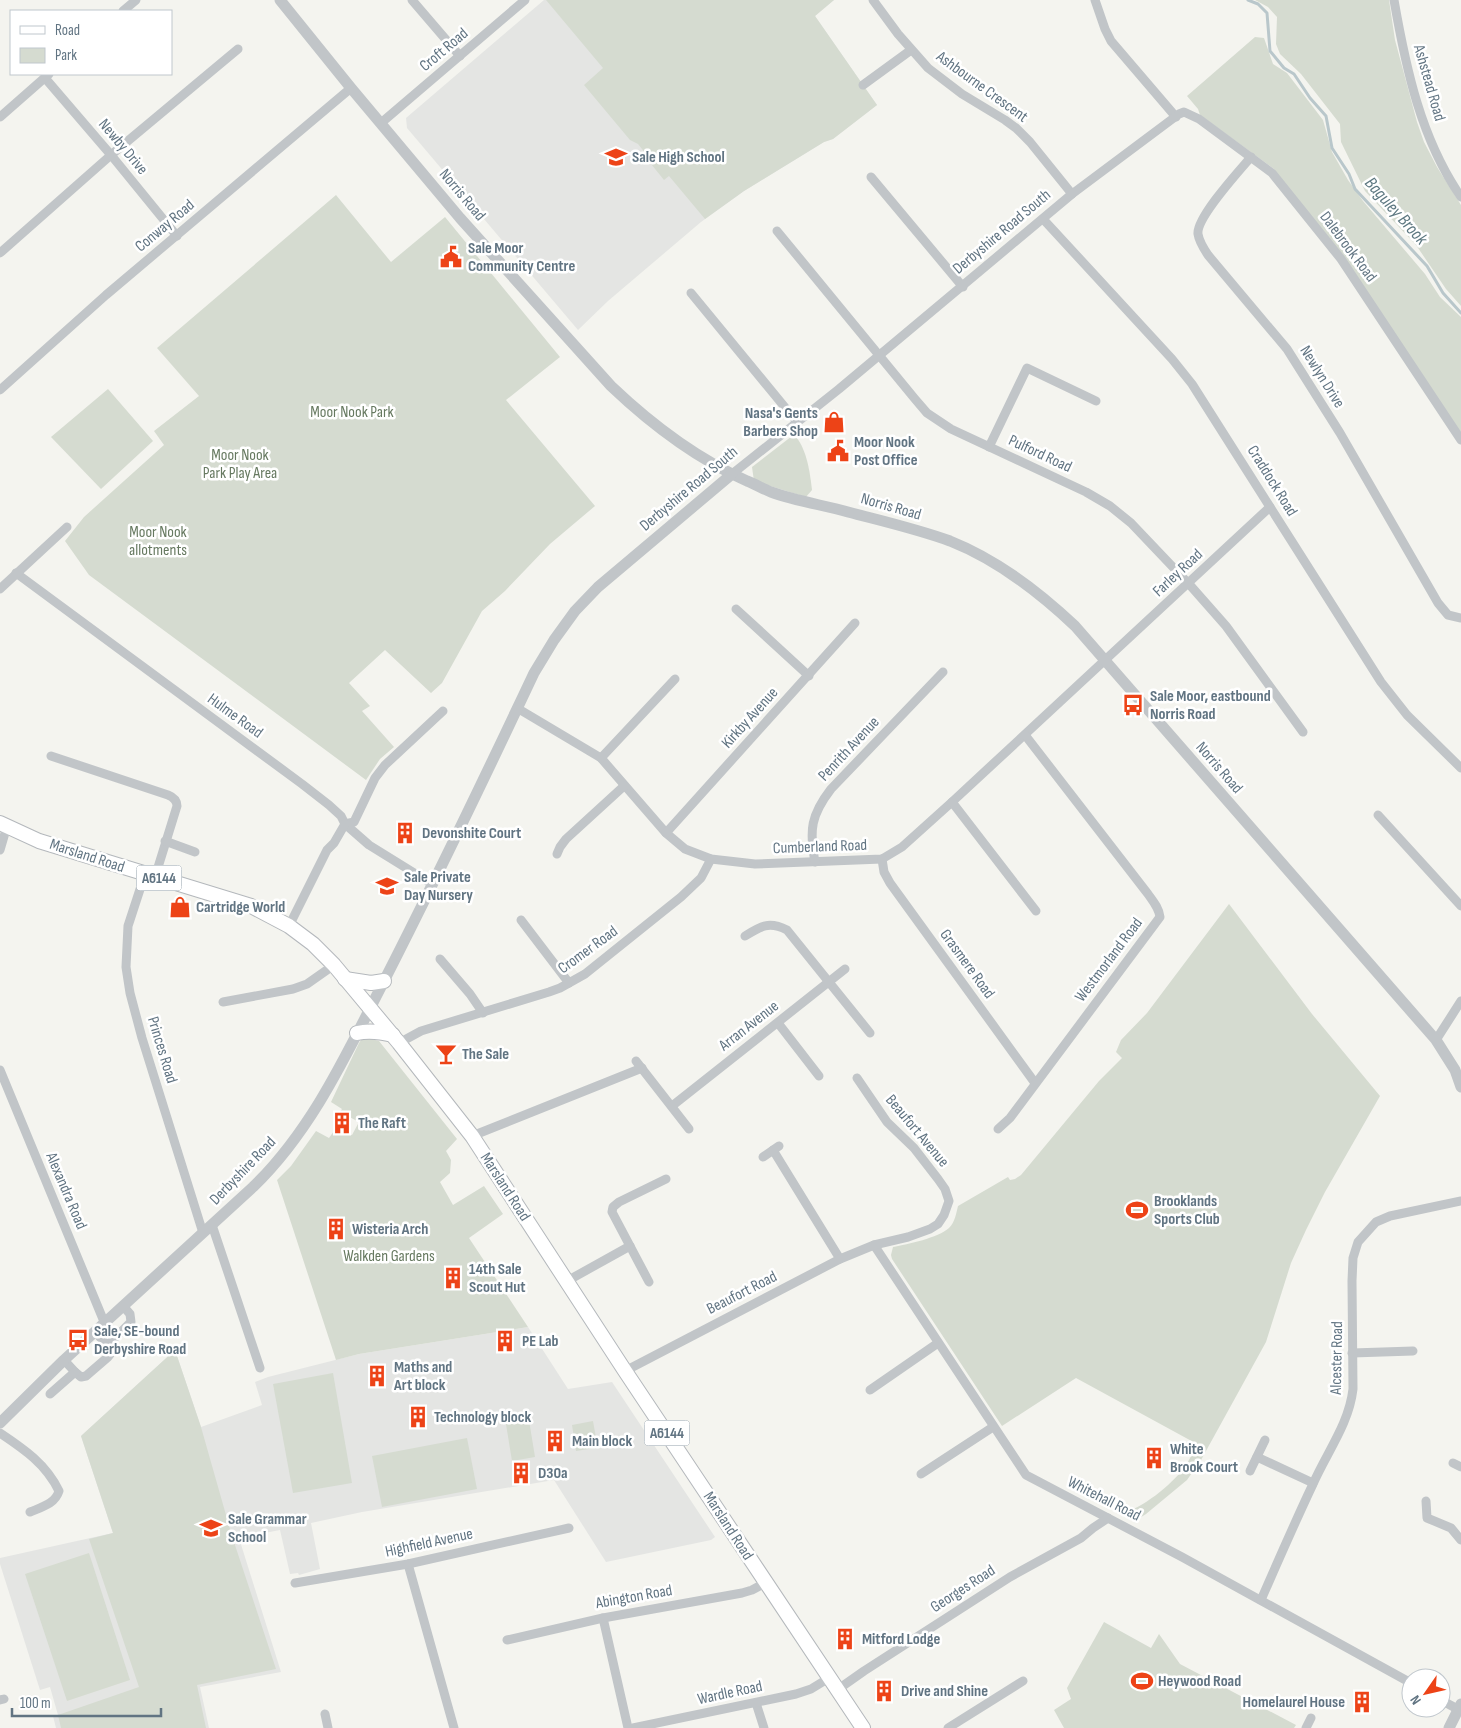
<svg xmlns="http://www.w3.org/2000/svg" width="1461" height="1728" font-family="'Sofia Sans Condensed',sans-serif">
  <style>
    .built { fill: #e4e5e3 }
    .green { fill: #d5dbd0 }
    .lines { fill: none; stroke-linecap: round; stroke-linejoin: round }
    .stream { stroke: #b9c7cb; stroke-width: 3 }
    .primary-casing { stroke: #b4b8bc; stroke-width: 16 }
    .minor { stroke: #c1c5c8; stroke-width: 9 }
    .tertiary { stroke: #c1c5c8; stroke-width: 11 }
    .primary { stroke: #fff; stroke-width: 14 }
    .labels { text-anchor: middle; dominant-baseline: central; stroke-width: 5; stroke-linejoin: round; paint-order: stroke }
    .shield { fill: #fff; stroke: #909ea8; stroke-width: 1 }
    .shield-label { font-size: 15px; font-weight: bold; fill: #617482 }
    .street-label { font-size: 16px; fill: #617482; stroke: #fff }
    .poi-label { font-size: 16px; font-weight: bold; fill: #617482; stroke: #fff; text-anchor: start }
    .park-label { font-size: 16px; fill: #667960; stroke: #fff }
    .water-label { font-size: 18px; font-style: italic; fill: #5c7780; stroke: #fff }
  </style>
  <rect width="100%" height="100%" fill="#f4f4ef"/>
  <g class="built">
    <path d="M544,0H834L815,16L877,105L833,139L824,142L744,191L701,222L608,301L578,330L407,128L406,118Z"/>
    <path d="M528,1327L568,1389L612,1382L715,1537L711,1540L606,1562L554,1480L362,1512L311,1523L320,1569L299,1575L298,1573L290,1574L280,1530L239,1538L281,1672L200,1687L209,1728H56L53,1716L58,1715L50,1687L40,1690L0,1564V1558L113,1533L81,1436L175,1350L201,1427L262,1405L255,1382L268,1377L359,1354Z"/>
  </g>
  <g class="green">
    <path d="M546,0H834L815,16L877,105L833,139L824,142L744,191L705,219L669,176L664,180L647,159L646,154L638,144L630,140L584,85L603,68Z"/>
    <path d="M1255,0H1389L1395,40L1417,122L1424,142L1437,167L1461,205V306L1446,289L1416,245L1365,191L1341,142L1340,124L1301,74L1280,54L1276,44L1277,17L1268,7Z"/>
    <path d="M1255,37L1264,38L1273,64L1287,73L1323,120L1332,152L1348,180L1363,201L1425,274L1440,297L1461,317V433L1274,169L1200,115L1198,109L1187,96Z"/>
    <path d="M336,195L391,262L445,217L560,357L506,400L595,506L550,544L505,591L482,611L442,683L431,693L385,650L349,683L370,706L362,711L394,747L380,759L366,780L89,575L65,541L84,517L164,445L154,431L199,396L157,348Z"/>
    <path d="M108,389L153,441L101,489L51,437Z"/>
    <path d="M792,436L796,437C807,450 810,473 812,490L806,497L754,481L752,467Z"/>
    <path d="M1229,904L1312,1014L1380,1096L1325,1192L1306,1230L1291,1263L1266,1342L1201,1460L1187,1480L1146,1514L1138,1519L1136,1523L1121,1513C1141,1510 1172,1484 1184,1468C1189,1461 1193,1452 1197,1444L1076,1378L1002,1426L892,1259L891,1255L893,1247C908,1244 938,1238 949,1228C955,1222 956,1214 958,1206L1008,1177L1010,1180L1015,1179L1021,1175L1099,1081L1122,1058L1116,1052L1121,1040L1147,1013Z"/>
    <path d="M367,1038L379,1041L457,1139L446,1151L451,1160L450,1173L440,1182L453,1205L484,1186L503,1214L469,1238L528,1327L359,1354L336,1360L277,1180L291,1166L316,1131L329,1138L334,1131L352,1135L359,1122L340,1112L342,1109L331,1102L359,1043L361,1040Z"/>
    <path d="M175,1350L201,1427L232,1536L276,1669L197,1685L206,1728H61L58,1715L139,1687L89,1539L113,1533L81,1436Z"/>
    <path d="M333,1373L352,1483L293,1493L273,1384Z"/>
    <path d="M528,1414L535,1457L512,1461L505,1418Z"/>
    <path d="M593,1421L596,1438L601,1437L602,1447L576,1451L572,1425Z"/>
    <path d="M467,1438L477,1489L382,1507L372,1456Z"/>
    <path d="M89,1553L130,1680L67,1701L25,1574Z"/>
    <path d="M1104,1622L1151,1648L1159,1634L1180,1664L1296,1725L1294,1728H1064L1054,1710L1071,1699L1067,1688Z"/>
  </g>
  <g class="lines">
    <path class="stream" d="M1248,0L1258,4L1267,13L1270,51L1284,68L1294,74L1310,98L1326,116L1332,148L1349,174L1355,189L1427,266L1443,293L1461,313"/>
    <g class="primary-casing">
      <g id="primary">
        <path d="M0,823L39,841L251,906L289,926L313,944L334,965L399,1043L472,1136L625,1371L863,1728"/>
        <path d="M345,979L371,983L384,981"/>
        <path d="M357,1033C370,1030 381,1032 393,1035"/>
      </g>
    </g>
    <g class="minor">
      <path d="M412,0L460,56"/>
      <path d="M873,0L898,34L928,68L962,94L1005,120L1016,128L1030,142L1072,194"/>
      <path d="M1095,0L1105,29L1111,41L1176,117"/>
      <path d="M1394,0C1406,69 1421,139 1461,197"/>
      <path d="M123,11L136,0"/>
      <path d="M45,78L111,155L177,236"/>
      <path d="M863,85L911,50"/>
      <path d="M0,117L49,74"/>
      <path d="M381,123L525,0"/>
      <path d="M1251,157C1239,171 1196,218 1198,234C1199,241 1204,249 1208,255L1287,349L1340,433L1438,603L1448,615L1461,618"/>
      <path d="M871,177L963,287"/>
      <path d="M1043,219L1172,359L1192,384L1381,682L1407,715L1461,768"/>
      <path d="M777,231L915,399L927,413L951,429L1086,492L1110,506L1131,523L1189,584L1226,626L1303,732"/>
      <path d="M0,253L111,155L238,49"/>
      <path d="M691,293L797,422"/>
      <path d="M0,390L106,295L351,88"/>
      <path d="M989,447L1027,368L1096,401"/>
      <path d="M732,474L839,389L1072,194L1179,114L1184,112L1199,119L1272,173L1341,259L1461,440"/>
      <path d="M16,573L302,784L329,805L341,816L345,824L369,845L432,884"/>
      <path d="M0,589L67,527"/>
      <path d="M736,609L809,676"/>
      <path d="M517,708L601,758L666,833L685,849L711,859L755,864L882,859L902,847L952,802L1270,507"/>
      <path d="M51,756L168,795C173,797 177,800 177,806L155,877"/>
      <path d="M601,758L675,679"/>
      <path d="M952,802L1036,911"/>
      <path d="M1378,815L1461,906"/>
      <path d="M345,824L354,822L375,778L385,765L443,711"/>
      <path d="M666,833L855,623"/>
      <path d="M165,841L195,852"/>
      <path d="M0,850L7,826"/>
      <path d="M557,854L560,847L566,839L624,786"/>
      <path d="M882,859L884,872L890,883L1035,1083"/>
      <path d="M815,862C809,830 811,815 831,789L943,672"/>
      <path d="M145,874L128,926L126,967L130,993L142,1038L203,1233"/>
      <path d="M521,920L569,983"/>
      <path d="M289,926L327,850L334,843L345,824"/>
      <path d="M745,936C761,926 769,921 787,930L870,1033"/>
      <path d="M440,959L470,994L483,1013"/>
      <path d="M223,1002L293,989L307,984L334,965"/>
      <path d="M778,1023L819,1076"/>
      <path d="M1436,1040L1461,1001"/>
      <path d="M399,1043L421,1031L549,992L560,988L585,974L681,897L701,878L711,859"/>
      <path d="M636,1061L689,1129"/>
      <path d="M0,1070L105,1324"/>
      <path d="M672,1106L845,969"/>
      <path d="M998,1129L1010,1118L1160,917C1159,908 1153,901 1148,894L1025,735"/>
      <path d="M472,1136L642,1068"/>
      <path d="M773,1150L840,1259"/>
      <path d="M763,1157L779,1146"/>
      <path d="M212,1225L260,1368"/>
      <path d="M874,1245L1026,1475L1182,1557L1411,1683"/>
      <path d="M567,1281L630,1246"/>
      <path d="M649,1282L612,1212L613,1207L619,1202L666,1179"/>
      <path d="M108,1345L131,1322L130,1314L124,1307"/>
      <path d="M1352,1353L1413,1351"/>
      <path d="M64,1360L75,1372L81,1377L86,1376L108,1357L111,1353V1349L95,1332"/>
      <path d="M625,1371L840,1259L874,1245L908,1237L930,1229L938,1224L944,1215L949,1201L945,1189L938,1179L914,1148L887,1122L857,1078"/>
      <path d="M870,1390L938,1343"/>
      <path d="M50,1394L75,1372"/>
      <path d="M0,1433C24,1449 46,1464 59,1491C55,1504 42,1507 30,1512"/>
      <path d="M1257,1457L1313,1483"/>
      <path d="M1453,1463L1461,1467"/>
      <path d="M1250,1471L1265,1440"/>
      <path d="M921,1474L993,1427"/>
      <path d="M1426,1501L1427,1518L1451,1528L1461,1540"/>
      <path d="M408,1564L454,1728"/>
      <path d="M295,1583L408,1564L569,1528"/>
      <path d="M1261,1600C1278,1561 1295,1522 1313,1484C1327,1452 1349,1424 1353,1389L1352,1281L1353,1258L1358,1242L1376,1222L1390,1216L1461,1201"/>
      <path d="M603,1618L628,1728"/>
      <path d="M507,1640L603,1618L742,1593L752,1590L765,1583"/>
      <path d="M837,1690L864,1671L1010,1577L1081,1538L1093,1528L1108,1518"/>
      <path d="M0,1700L4,1699"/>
      <path d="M1441,1700L1461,1711"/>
      <path d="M756,1703L764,1728"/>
      <path d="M325,1714L328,1728"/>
      <path d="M633,1728L796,1694L811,1689L829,1678"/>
      <path d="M948,1728L1023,1681"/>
      <path d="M1306,1728L1311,1718"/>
    </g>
    <g class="tertiary">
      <path d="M280,0L351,88L460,218L611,386C652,425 695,458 747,481C755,484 763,489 771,492C796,501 823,505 848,512C882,521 917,529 950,541C998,560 1038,591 1075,626L1436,1040L1455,1070L1461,1087"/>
      <path d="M0,1423L64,1360L253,1187C312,1130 346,1055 383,983C435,881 485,777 534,673L554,640L575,611L598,587L732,474"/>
      <path d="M1449,1728L1461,1704"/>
    </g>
    <use href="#primary" class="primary"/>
  </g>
  <defs>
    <g id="school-bare" transform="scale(1.725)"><path d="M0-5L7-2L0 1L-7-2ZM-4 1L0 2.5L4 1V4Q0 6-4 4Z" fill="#ed4317" stroke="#fff" stroke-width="2.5" paint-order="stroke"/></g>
    <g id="civic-bare" transform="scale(1.725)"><path d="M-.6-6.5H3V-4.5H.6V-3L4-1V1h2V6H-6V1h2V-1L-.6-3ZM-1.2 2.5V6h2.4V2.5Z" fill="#ed4317" stroke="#fff" stroke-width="2.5" paint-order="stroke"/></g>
    <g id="shop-bare" transform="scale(1.725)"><path d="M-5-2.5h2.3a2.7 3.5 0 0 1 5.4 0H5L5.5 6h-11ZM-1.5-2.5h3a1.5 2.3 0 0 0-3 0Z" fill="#ed4317" stroke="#fff" stroke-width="2.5" paint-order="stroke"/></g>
    <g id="bus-bare" transform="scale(1.725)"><path d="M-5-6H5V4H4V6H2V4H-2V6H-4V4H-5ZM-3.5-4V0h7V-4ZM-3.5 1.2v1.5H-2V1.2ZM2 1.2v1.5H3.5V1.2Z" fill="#ed4317" stroke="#fff" stroke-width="2.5" paint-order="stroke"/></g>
    <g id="building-bare" transform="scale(1.725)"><path d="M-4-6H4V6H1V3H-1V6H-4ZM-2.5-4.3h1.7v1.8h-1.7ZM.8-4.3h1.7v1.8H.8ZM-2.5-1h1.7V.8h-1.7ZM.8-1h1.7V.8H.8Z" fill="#ed4317" stroke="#fff" stroke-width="2.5" paint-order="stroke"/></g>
    <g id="bar-bare" transform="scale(1.725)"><path d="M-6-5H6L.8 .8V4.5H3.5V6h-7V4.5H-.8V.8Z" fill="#ed4317" stroke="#fff" stroke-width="2.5" paint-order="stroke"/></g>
    <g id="stadium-bare" transform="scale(1.725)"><path d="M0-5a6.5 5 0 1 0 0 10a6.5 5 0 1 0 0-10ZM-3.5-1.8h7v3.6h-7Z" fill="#ed4317" stroke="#fff" stroke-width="2.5" paint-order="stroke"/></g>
  </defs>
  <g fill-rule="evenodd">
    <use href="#school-bare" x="616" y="157"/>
    <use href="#civic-bare" x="451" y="257"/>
    <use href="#shop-bare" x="834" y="422"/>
    <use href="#civic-bare" x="838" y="451"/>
    <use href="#bus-bare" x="1133" y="705"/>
    <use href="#building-bare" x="405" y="833"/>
    <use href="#school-bare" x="387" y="886"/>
    <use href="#shop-bare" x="180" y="907"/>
    <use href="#bar-bare" x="446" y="1054"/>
    <use href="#building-bare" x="342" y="1123"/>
    <use href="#stadium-bare" x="1137" y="1210"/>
    <use href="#building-bare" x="336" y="1229"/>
    <use href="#building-bare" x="453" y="1278"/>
    <use href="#bus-bare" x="78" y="1340"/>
    <use href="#building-bare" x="505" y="1341"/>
    <use href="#building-bare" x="377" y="1376"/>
    <use href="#building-bare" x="418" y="1417"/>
    <use href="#building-bare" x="555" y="1441"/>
    <use href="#building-bare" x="1154" y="1458"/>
    <use href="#building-bare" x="521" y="1473"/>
    <use href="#school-bare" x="211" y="1528"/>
    <use href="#building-bare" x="845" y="1639"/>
    <use href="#stadium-bare" x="1142" y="1681"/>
    <use href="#building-bare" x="884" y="1691"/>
    <use href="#building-bare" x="1362" y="1702"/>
  </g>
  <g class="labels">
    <g class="shield">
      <rect x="136.5" y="865.5" width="45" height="25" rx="4"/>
      <rect x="644.5" y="1420.5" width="45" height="25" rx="4"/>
    </g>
    <g class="shield-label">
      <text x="159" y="878">A6144</text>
      <text x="667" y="1433">A6144</text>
    </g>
    <g class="street-label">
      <text transform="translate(444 50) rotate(-40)">Croft Road</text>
      <text transform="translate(1429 83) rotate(74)">Ashstead Road</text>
      <text transform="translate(982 87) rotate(36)">Ashbourne Crescent</text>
      <text transform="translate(123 147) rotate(50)">Newby Drive</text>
      <text transform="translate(462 195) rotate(50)">Norris Road</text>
      <text transform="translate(165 226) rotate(-40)">Conway Road</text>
      <text transform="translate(1002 232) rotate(-40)">Derbyshire Road South</text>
      <text transform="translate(1348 247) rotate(53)">Dalebrook Road</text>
      <text transform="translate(1322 377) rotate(58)">Newlyn Drive</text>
      <text transform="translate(1040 454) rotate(25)">Pulford Road</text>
      <text transform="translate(1272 481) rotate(58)">Craddock Road</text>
      <text transform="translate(689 489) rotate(-40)">Derbyshire Road South</text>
      <text transform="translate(891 507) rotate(16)">Norris Road</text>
      <text transform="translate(1178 573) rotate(-43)">Farley Road</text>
      <text transform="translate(235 716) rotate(36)">Hulme Road</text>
      <text transform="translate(750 718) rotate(-48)">Kirkby Avenue</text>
      <text transform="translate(849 749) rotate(-47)">Penrith Avenue</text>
      <text transform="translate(1219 768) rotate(49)">Norris Road</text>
      <text transform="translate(820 847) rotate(-2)">Cumberland Road</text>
      <text transform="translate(87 856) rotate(18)">Marsland Road</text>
      <text transform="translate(588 950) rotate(-36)">Cromer Road</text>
      <text transform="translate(1109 960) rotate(-53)">Westmorland Road</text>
      <text transform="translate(967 964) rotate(54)">Grasmere Road</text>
      <text transform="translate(749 1026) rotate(-38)">Arran Avenue</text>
      <text transform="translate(162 1050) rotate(73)">Princes Road</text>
      <text transform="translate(917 1131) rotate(50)">Beaufort Avenue</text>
      <text transform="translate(243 1171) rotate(-46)">Derbyshire Road</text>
      <text transform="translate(505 1187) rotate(57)">Marsland Road</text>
      <text transform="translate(66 1191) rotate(67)">Alexandra Road</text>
      <text transform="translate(742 1293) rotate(-27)">Beaufort Road</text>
      <text transform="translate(1337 1358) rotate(-89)">Alcester Road</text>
      <text transform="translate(1104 1499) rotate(27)">Whitehall Road</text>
      <text transform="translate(728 1526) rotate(57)">Marsland Road</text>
      <text transform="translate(429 1543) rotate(-12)">Highfield Avenue</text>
      <text transform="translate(963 1589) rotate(-33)">Georges Road</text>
      <text transform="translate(634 1597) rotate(-10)">Abington Road</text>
      <text transform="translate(730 1693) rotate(-12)">Wardle Road</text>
    </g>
    <g class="poi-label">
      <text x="632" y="157">Sale High School</text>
      <text x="468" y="248">Sale Moor<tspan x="468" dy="18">Community Centre</tspan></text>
      <text x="818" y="413" text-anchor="end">Nasa's Gents<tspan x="818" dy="18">Barbers Shop</tspan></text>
      <text x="854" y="442">Moor Nook<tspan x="854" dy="18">Post Office</tspan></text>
      <text x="1150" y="696">Sale Moor, eastbound<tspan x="1150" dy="18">Norris Road</tspan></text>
      <text x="422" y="833">Devonshite Court</text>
      <text x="404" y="877">Sale Private<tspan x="404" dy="18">Day Nursery</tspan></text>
      <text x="196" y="907">Cartridge World</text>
      <text x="462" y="1054">The Sale</text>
      <text x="358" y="1123">The Raft</text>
      <text x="1154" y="1201">Brooklands<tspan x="1154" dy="18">Sports Club</tspan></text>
      <text x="352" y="1229">Wisteria Arch</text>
      <text x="469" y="1269">14th Sale<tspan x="469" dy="18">Scout Hut</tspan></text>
      <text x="94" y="1331">Sale, SE-bound<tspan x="94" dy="18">Derbyshire Road</tspan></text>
      <text x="522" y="1341">PE Lab</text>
      <text x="394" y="1367">Maths and<tspan x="394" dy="18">Art block</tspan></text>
      <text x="434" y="1417">Technology block</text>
      <text x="572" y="1441">Main block</text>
      <text x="1170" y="1449">White<tspan x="1170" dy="18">Brook Court</tspan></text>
      <text x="538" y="1473">D30a</text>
      <text x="228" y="1519">Sale Grammar<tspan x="228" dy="18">School</tspan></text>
      <text x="862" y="1639">Mitford Lodge</text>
      <text x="1158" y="1681">Heywood Road</text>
      <text x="901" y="1691">Drive and Shine</text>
      <text x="1345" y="1702" text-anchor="end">Homelaurel House</text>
    </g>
    <g class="park-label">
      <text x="352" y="412">Moor Nook Park</text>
      <text x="240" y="455">Moor Nook<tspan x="240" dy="18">Park Play Area</tspan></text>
      <text x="158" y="532">Moor Nook<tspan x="158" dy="18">allotments</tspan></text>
      <text x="389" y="1256">Walkden Gardens</text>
    </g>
    <g class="water-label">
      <text transform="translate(1396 211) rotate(48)">Baguley Brook</text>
    </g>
  </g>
  <rect x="10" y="10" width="162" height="65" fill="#ffffff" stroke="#c0c7cd"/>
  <rect x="20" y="26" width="25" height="8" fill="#ffffff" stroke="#c0c7cd"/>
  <text x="55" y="35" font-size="15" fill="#617482">Road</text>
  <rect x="20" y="48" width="25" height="15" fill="#d5dbd0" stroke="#c0c7cd"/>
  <text x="55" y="60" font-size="15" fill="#617482">Park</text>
  <g transform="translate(1426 1693) rotate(236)"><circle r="24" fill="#ffffff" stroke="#c0c7cd"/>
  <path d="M0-4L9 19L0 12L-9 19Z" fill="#ed4317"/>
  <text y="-8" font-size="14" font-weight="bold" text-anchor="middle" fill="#617482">N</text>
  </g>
  <path d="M12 1708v8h149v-8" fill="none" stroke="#617482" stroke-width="2.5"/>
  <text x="20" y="1708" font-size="15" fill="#617482" stroke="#ffffff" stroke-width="4" paint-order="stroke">100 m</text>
</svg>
